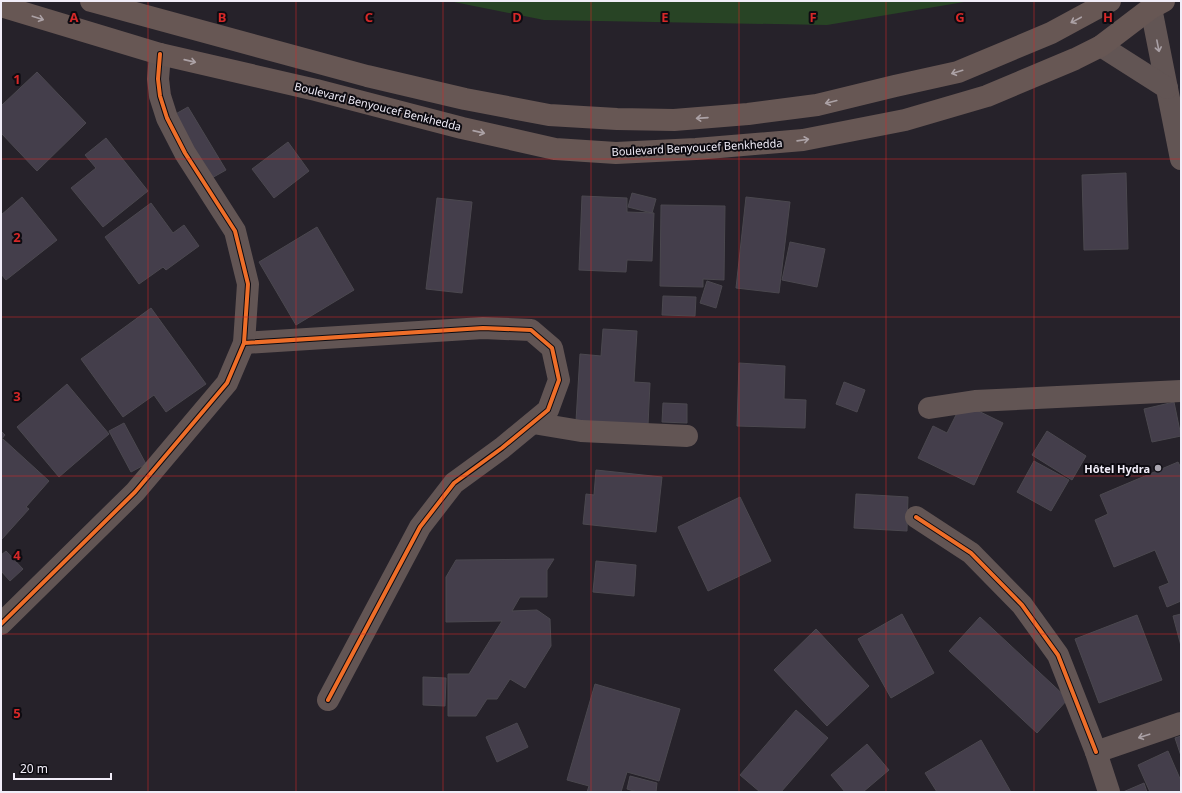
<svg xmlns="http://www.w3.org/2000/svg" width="1182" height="793" font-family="'Noto Sans',sans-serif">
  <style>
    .green { fill: #284425 }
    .building { fill: #443e4b; stroke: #4b484f }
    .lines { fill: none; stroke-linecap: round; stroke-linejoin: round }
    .street { stroke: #625554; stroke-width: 22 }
    .secondary { stroke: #675754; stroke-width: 22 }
    .cycleway-casing { stroke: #0d0b11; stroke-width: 6 }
    .cycleway { stroke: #ee6e29; stroke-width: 4 }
    .oneway { stroke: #aca2a6 }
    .oneway2 { stroke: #aaa1a6 }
    .grid { fill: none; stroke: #d62828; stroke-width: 1; stroke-opacity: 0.55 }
    .poi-dot { fill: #aaa6b0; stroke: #0d0b11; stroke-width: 1.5 }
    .labels { text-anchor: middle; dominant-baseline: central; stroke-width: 4; stroke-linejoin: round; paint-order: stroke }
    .street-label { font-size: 11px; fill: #f1edf8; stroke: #0d0b11 }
    .poi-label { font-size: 11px; font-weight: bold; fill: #f1edf8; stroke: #0d0b11; text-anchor: end }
    .grid-label { font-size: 13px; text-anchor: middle; font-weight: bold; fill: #d62828; stroke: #0d0b11; stroke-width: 4; stroke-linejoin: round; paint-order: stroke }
  </style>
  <rect width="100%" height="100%" fill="#26222a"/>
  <path class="green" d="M449,1H970L827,25L544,20Z"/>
  <g class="building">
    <path d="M37,72L86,123L37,171L1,133V106Z"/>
    <path d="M188,107L226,170L210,179L172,116Z"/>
    <path d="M106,138L148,191L103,227L71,188L96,168L85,155Z"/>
    <path d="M288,142L309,171L274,198L252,169Z"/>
    <path d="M1126,173L1128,249L1084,250L1082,175Z"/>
    <path d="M632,193L656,199L652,213L628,207Z"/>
    <path d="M582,196L627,198V212L654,213L652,261L627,260L626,272L579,270Z"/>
    <path d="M22,197L57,240L6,280L1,274V215Z"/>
    <path d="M746,197L790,202L779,293L736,288Z"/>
    <path d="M437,198L472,202L462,293L426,289Z"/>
    <path d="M151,203L173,233L184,225L199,246L166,270L163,267L139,284L105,237Z"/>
    <path d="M661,205L725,206L724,280L703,279V287L660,286Z"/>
    <path d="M317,227L354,290L296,325L259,262Z"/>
    <path d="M790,242L825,249L817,287L782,280Z"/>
    <path d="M707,281L722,286L716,308L700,303Z"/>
    <path d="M663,296L696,297L695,316L662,315Z"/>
    <path d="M151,308L206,384L166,412L154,395L123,417L81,359Z"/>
    <path d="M603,329L637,331L634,382L650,383L648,425L576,421L580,354L601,356Z"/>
    <path d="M739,363L785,366L784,399L806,400L805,428L737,426Z"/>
    <path d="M844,382L865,390L857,412L836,404Z"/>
    <path d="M67,384L109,434L59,477L17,427Z"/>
    <path d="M1174,402L1181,436L1152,442L1144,409Z"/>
    <path d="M663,403L687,404V423L662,422Z"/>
    <path d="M962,403L1003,423L974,485L918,458L933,426L947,433Z"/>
    <path d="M124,423L146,464L131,472L109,431Z"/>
    <path d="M1,431L5,435L1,440Z"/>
    <path d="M1047,431L1086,456L1072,480L1032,455Z"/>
    <path d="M3,439L49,481L26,507L29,509L2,539L1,538V441Z"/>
    <path d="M1034,461L1069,480L1051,511L1017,492Z"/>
    <path d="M1178,462L1181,468V601L1167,607L1159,587L1169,583L1155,550L1114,567L1095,520L1108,514L1100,495Z"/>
    <path d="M596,470L662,477L656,532L583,524L586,494L594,495Z"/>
    <path d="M856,494L908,497L907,531L854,528Z"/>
    <path d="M740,497L771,561L708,591L678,527Z"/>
    <path d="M6,551L23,569L10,581L1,571V555Z"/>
    <path d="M554,559L547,570V597H520L512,611L537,610L550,619L551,646L525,688L510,679L497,699H487L476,716H448V674H469L502,621L446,622V577L456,560Z"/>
    <path d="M596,561L636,565L634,596L593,592Z"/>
    <path d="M902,614L934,673L891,698L858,639Z"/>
    <path d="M1181,614V646L1173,616Z"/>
    <path d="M1137,615L1162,680L1099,703L1075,639Z"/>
    <path d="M980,617L1068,699L1037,733L949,651Z"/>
    <path d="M816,629L869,686L827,726L774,670Z"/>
    <path d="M423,677L446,678L445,706L423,705Z"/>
    <path d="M595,684L680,709L659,781L627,772L621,792H587L589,786L567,780Z"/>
    <path d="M796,710L828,738L781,792H760L740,775Z"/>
    <path d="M517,723L528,747L497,762L486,737Z"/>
    <path d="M1181,736V756L1175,738Z"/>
    <path d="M981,740L1011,792H937L925,773Z"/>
    <path d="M867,744L889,770L863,792H845L831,775Z"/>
    <path d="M1168,751L1181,781V792H1150L1138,765Z"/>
    <path d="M630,776L657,783L656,792H637L627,789Z"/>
    <path d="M1144,783L1147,792H1123Z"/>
  </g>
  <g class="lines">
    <g class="street">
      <path d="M1151,8L1181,159"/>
      <path d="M1101,46L1167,88"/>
      <path d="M244,343L483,328L531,330L552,348L559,380L548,410L502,448L454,483L420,527L328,700"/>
      <path d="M929,408L975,401L1181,391"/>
      <path d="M533,423L581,431L687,436"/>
      <path d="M916,517L971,553L1022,605L1058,655L1096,752"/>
      <path d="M1,624L135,492L227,383L244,343L248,284L235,231L185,153L167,118L160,96L158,79L160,54"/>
      <path d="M1109,792L1096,752L1181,723"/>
    </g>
    <g class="secondary">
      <path d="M91,1L367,76L465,99L549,115L617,119L674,120L748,114L817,105L895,86L958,72L1051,33L1110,1"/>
      <path d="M1,6L160,54L316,90L462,128L555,149L616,153L696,149L803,140L905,120L987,96L1075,59L1101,46L1151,8L1164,1"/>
    </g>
    <g class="cycleway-casing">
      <g id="cycleway">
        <path d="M244,343L483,328L531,330L552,348L559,380L548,410L502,448L454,483L420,527L328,700"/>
        <path d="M916,517L971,553L1022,605L1058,655L1096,752"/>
        <path d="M1,624L135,492L227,383L244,343L248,284L235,231L185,153L167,118L160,96L158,79L160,54"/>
      </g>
    </g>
    <use href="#cycleway" class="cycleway"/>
  </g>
  <defs><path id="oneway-shaft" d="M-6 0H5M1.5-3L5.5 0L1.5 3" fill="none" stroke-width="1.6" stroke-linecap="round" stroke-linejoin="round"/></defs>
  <g class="oneway">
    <use href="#oneway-shaft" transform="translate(38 18) rotate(18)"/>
    <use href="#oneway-shaft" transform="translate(1076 20) rotate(152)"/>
    <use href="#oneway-shaft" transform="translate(190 61) rotate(13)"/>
    <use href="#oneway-shaft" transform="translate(957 72) rotate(163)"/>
    <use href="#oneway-shaft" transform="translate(831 102) rotate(166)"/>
    <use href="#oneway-shaft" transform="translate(702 118) rotate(176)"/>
    <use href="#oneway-shaft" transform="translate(479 132) rotate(13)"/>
    <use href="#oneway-shaft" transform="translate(803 140) rotate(-8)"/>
  </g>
  <g class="oneway2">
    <use href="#oneway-shaft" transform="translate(1158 46) rotate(79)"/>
    <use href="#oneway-shaft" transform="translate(1144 736) rotate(162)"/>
  </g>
  <path class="grid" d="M148,1V792M296,1V792M443,1V792M591,1V792M739,1V792M886,1V792M1034,1V792M1,159H1181M1,317H1181M1,476H1181M1,634H1181"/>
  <circle class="poi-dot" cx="1158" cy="468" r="4"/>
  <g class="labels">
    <g class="street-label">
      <text transform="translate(378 106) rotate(14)">Boulevard Benyoucef Benkhedda</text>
      <text transform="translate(697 147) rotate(-3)">Boulevard Benyoucef Benkhedda</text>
    </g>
    <g class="poi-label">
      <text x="1150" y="468">Hôtel Hydra</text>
    </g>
  </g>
  <g class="grid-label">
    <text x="74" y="22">A</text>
    <text x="222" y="22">B</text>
    <text x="369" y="22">C</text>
    <text x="517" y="22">D</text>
    <text x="665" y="22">E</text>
    <text x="813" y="22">F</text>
    <text x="960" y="22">G</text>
    <text x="1108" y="22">H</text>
    <text x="17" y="84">1</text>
    <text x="17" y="242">2</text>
    <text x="17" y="401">3</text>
    <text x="17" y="560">4</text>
    <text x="17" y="718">5</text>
  </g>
  <rect width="1182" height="793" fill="none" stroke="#f1edf8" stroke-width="4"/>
  <path d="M14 773v6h97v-6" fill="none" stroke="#f1edf8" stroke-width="2"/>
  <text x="20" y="773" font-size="12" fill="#f1edf8" stroke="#0d0b11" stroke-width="3" paint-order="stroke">20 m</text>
</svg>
